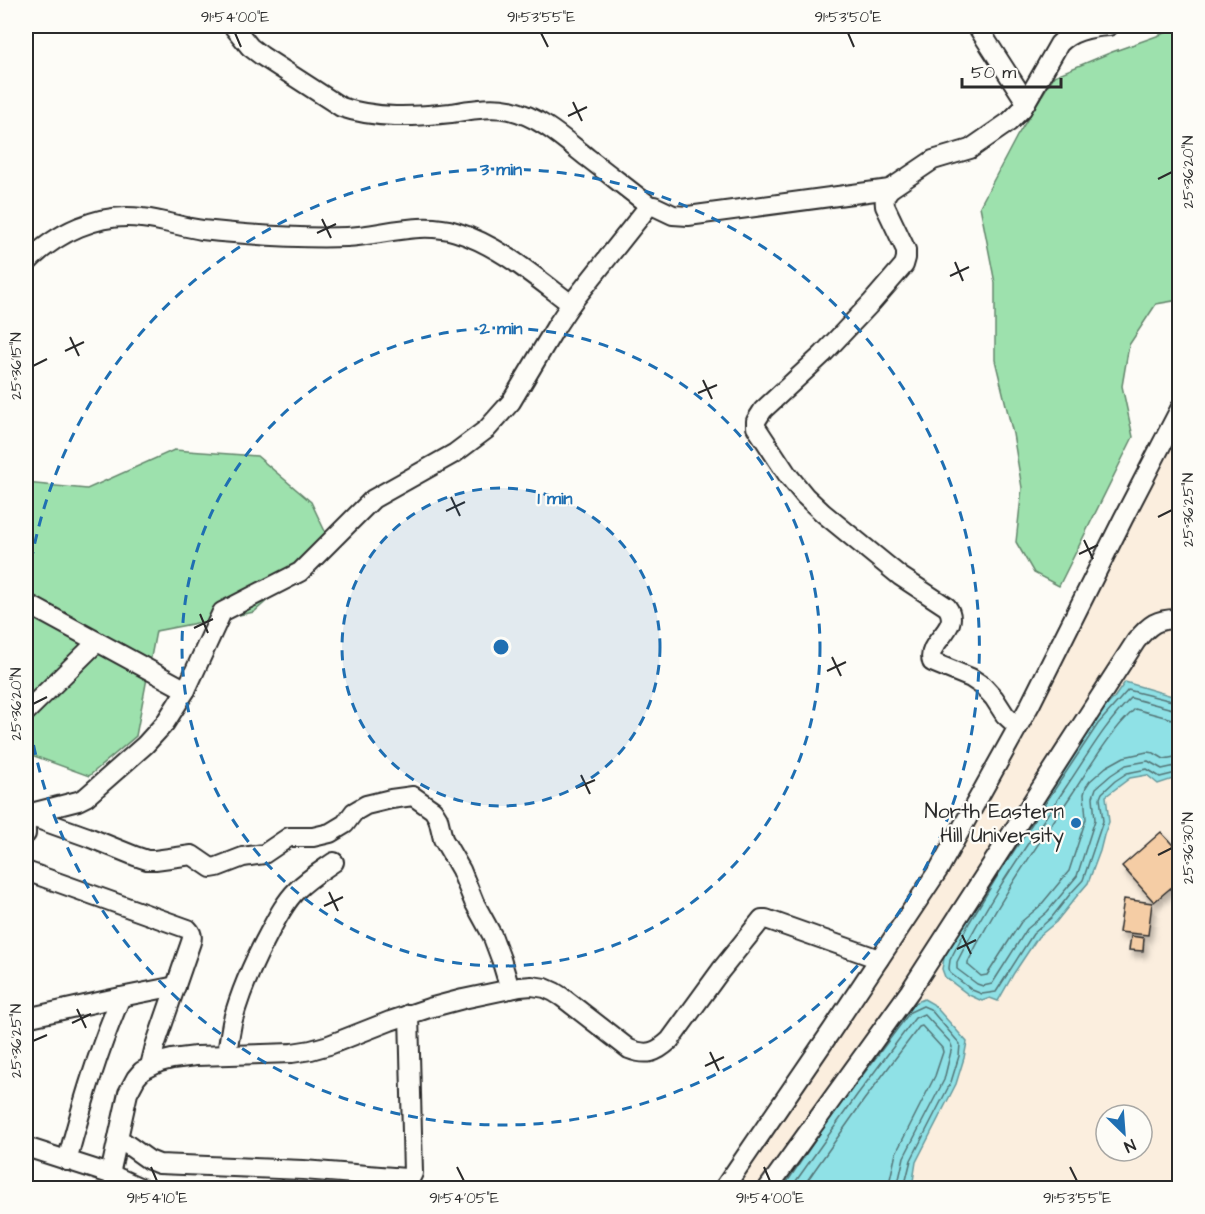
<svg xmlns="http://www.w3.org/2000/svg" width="1205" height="1214" font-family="'Architects Daughter',sans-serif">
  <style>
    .built { fill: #fbeede; fill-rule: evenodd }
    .green { fill: #9de1ad; stroke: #64866c; stroke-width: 1.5 }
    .water { fill: #8fe1e6; stroke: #67989b; stroke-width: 1.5 }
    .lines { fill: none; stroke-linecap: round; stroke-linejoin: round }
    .shore { stroke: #537476; stroke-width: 1.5 }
    .building { fill: #f5cda5; stroke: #2b2b2b; stroke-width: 1.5; filter: url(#shadow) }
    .minor-casing { stroke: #2b2b2b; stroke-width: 22 }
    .minor { stroke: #fdfcf7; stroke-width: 18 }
    .ticks { fill: none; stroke: #2b2b2b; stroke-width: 2 }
    .ring { fill: none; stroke: #1f6fb2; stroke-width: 3; stroke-dasharray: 10 8 }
    .poi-dot { fill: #1f6fb2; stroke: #fdfcf7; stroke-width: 2 }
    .labels { text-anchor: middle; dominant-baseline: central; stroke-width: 4.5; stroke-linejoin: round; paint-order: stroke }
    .poi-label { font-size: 21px; fill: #2b2b2b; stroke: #fdfcf7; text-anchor: end }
    .centre { fill: #1f6fb2; stroke: #fdfcf7; stroke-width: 3 }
    .ring-label { font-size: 18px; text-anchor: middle; font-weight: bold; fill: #1f6fb2; stroke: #fdfcf7; stroke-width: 4.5; stroke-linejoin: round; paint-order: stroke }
    .neatline { fill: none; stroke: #2b2b2b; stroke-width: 2 }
    .ticks-label { font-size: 15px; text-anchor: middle; fill: #2b2b2b }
  </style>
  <defs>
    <filter id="shadow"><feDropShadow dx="3.5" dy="6" stdDeviation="3" flood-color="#0004"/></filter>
  </defs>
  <rect width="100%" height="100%" fill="#fdfcf7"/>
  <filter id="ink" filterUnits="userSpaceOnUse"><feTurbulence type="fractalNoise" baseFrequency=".0167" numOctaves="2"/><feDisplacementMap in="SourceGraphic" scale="12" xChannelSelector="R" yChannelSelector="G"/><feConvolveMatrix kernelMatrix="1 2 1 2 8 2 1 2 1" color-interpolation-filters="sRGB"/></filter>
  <g filter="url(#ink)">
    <path class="built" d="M1179,426V1188H731L957,851L1086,614ZM1106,1115H1142V1151H1106Z"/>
    <g class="green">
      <path d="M1179,28V300L1156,304L1129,345L1122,386L1133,437L1059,586L1034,573L1016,542L1022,488L1013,434L995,360V283L980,206L1017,136L1054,76L1112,52Z"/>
      <path d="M174,450L257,456L311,502L331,544L254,612L156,631L136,736L89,776L26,753V483L87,489Z"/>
    </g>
    <g class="water">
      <path d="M1125,682L1179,698V777L1158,784L1147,775L1130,778L1106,796L1109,822L1104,835L1100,851L1088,883L1076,897L1056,922L1038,937L1014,973L998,1001L990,998L982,1001L969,995L945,977L942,969L944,958L963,920L1093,720L1114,698Z"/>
      <path d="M924,999L933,1004L967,1042L964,1058L956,1084L916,1162L913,1181L909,1188H776L907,1006Z"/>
    </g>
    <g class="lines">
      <g class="shore">
        <path d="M1180,703L1128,690L1098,724L998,875L969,923L950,960L949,968L950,973L972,990L982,994L996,992L1033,934L1052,917L1071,893L1083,880L1103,821L1100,798L1102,793L1115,781L1127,773L1147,769L1160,777L1180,772"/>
        <path d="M1180,711L1131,698C1105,724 1087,756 1066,787C1028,844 988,900 957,962V969L977,984L983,986L992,984L1027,929L1047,912L1077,876L1095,820L1093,797L1096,788L1111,775L1126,765L1148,761L1162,769L1180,765"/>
        <path d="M1180,720L1172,719L1135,709C1109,733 1092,764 1072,794C1035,849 997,903 968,962V965L981,976L987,975L1021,922L1040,906L1069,871L1086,819L1084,794L1086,787L1090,781L1106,767L1124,757L1147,752L1154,753L1164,759L1180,756"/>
        <path d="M862,1076L910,1012L923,1006L930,1009L960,1044L959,1056L951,1082L911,1160L904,1188"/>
        <path d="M783,1188L818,1136"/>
        <path d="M791,1188L857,1095L915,1018L924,1014L950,1042L952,1047L944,1080L904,1157L897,1188"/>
        <path d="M802,1188L864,1100L919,1027L922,1026L942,1048L943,1052L935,1076L896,1153L888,1188"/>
      </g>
    </g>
    <g class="building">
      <path d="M1161,832L1180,853V880L1154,902L1122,866Z"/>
      <path d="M1124,899L1152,903L1148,935L1119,932Z"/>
      <path d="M1131,936L1144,938L1143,951L1129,950Z"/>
    </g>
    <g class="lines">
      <g class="minor-casing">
        <g id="minor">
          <path d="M233,26L250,47L262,56L341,107C376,119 414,117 451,113C471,110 490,106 510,110C540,117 564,139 588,158C609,174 629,190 650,206"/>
          <path d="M977,26L1026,102"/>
          <path d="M26,264C55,233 99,212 142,218C162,220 182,227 202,230C250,235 299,239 347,237C383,235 420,221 456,232C499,245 535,277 571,304"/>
          <path d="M26,603L186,690"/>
          <path d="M26,712L97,642"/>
          <path d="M1018,727L1005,715L994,698L983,686L971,678L932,662C925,641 963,629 947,607L900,576L823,513L805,496L787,474L756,427V421L763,410L823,354L872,302L904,265L906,258V250L885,206C884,198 885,195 890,189L933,160L970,149L1009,122L1022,109L1059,44C1071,31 1092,27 1109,26"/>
          <path d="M29,816L88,837L135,856L147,860H155L192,855L211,868L217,867L243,857L264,854L289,837H313L330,833L345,824L354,812L366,805L391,799L413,796L433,810L438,818L443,839L461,870L474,902L492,935L501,959L510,989"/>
          <path d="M26,834C26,823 25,818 35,812L78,801L86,797L145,745L165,723L186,690L222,612L300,572L373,499L455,453L487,429L511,402L557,325L571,304L648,207L654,206L673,215L688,216L890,189"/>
          <path d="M26,871L188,929C192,933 193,936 191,942L155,1046L150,1066"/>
          <path d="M26,1018L121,997L176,986"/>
          <path d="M227,1055C228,1045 230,1034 232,1023C240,992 254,961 269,933C277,918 285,902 297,890C308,879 321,871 334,862"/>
          <path d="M118,1138L149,1160L159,1164L303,1170L406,1178L411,1177L413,1173L409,1014"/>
          <path d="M26,1147L110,1174L141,1188"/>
          <path d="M67,1161C82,1105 98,1050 121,997"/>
          <path d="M110,1174L128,1093L136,1078L142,1071L160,1062L172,1059L196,1056L292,1053L311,1050L329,1045L390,1021L429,1008L463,999L520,987L532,986L545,988L554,992L562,997L629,1049C647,1056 656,1053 670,1040L721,970L762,919H766L879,959"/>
          <path d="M724,1188L832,1030L939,869L1030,705L1123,519L1180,409"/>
          <path d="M768,1188L910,991L1136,641C1149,625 1157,618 1180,619"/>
        </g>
      </g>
      <use href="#minor" class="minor"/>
    </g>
  </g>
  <path class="ticks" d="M235,33L241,47M541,33L548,47M848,33L854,47M573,102L582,121M568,116L587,107M1158,179L1172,172M322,219L331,238M317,233L336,224M955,262L963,281M950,276L969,267M70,337L79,356M65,351L84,342M33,366L47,359M703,380L712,399M698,393L717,385M451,497L460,516M446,511L465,502M1158,517L1172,510M1084,540L1093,559M1079,554L1098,545M200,614L208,633M194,628L213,619M832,657L841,676M827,671L846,662M33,704L47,697M581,775L590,794M576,788L595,780M1158,855L1172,848M329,892L338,911M324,906L343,897M962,935L971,954M957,949L976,940M77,1009L86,1028M72,1023L91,1014M33,1041L47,1035M710,1052L719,1071M705,1066L724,1057M151,1167L157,1181M457,1167L464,1181M764,1167L770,1181M1070,1167L1077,1181"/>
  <circle cx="501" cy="647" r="159" fill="#1f6fb2" fill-opacity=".12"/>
  <g class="ring">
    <circle cx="501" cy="647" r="159"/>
    <circle cx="501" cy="647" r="319"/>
    <path d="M26 597A478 478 0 1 1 26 697"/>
  </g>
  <circle class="poi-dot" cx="1076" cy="823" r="6"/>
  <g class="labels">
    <g class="poi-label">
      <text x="1064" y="811">North Eastern<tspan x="1064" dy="24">Hill University</tspan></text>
    </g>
  </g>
  <circle cx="501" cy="647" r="9" class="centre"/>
  <g class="ring-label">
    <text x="501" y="175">3 min</text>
    <text x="501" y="334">2 min</text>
    <text x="555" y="504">1 min</text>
  </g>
  <rect width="1205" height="1214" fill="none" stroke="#fdfcf7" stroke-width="66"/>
  <g transform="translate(1124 1133) rotate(155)"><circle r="28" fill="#fdfcf7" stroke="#a9a8a5" stroke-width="1.5"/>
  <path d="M0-4.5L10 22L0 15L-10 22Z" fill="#1f6fb2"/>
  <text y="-9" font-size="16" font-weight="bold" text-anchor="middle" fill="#2b2b2b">N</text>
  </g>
  <path d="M962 78v9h99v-9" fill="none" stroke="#2b2b2b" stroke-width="3"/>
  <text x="971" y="78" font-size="18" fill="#2b2b2b" stroke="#fdfcf7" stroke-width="4.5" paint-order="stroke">50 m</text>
  <rect x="33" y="33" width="1139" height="1148" class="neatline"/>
  <g class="ticks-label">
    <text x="235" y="22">91°54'00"E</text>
    <text x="541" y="22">91°53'55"E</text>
    <text x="848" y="22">91°53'50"E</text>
    <text transform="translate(1188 172) rotate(-90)" y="5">25°36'20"N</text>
    <text transform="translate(16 366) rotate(-90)" y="5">25°36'15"N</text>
    <text transform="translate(1188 510) rotate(-90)" y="5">25°36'25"N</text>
    <text transform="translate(16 704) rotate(-90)" y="5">25°36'20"N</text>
    <text transform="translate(1188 848) rotate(-90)" y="5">25°36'30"N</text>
    <text transform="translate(16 1041) rotate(-90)" y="5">25°36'25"N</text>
    <text x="157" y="1203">91°54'10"E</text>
    <text x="464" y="1203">91°54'05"E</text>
    <text x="770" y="1203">91°54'00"E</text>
    <text x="1077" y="1203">91°53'55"E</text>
  </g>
</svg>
